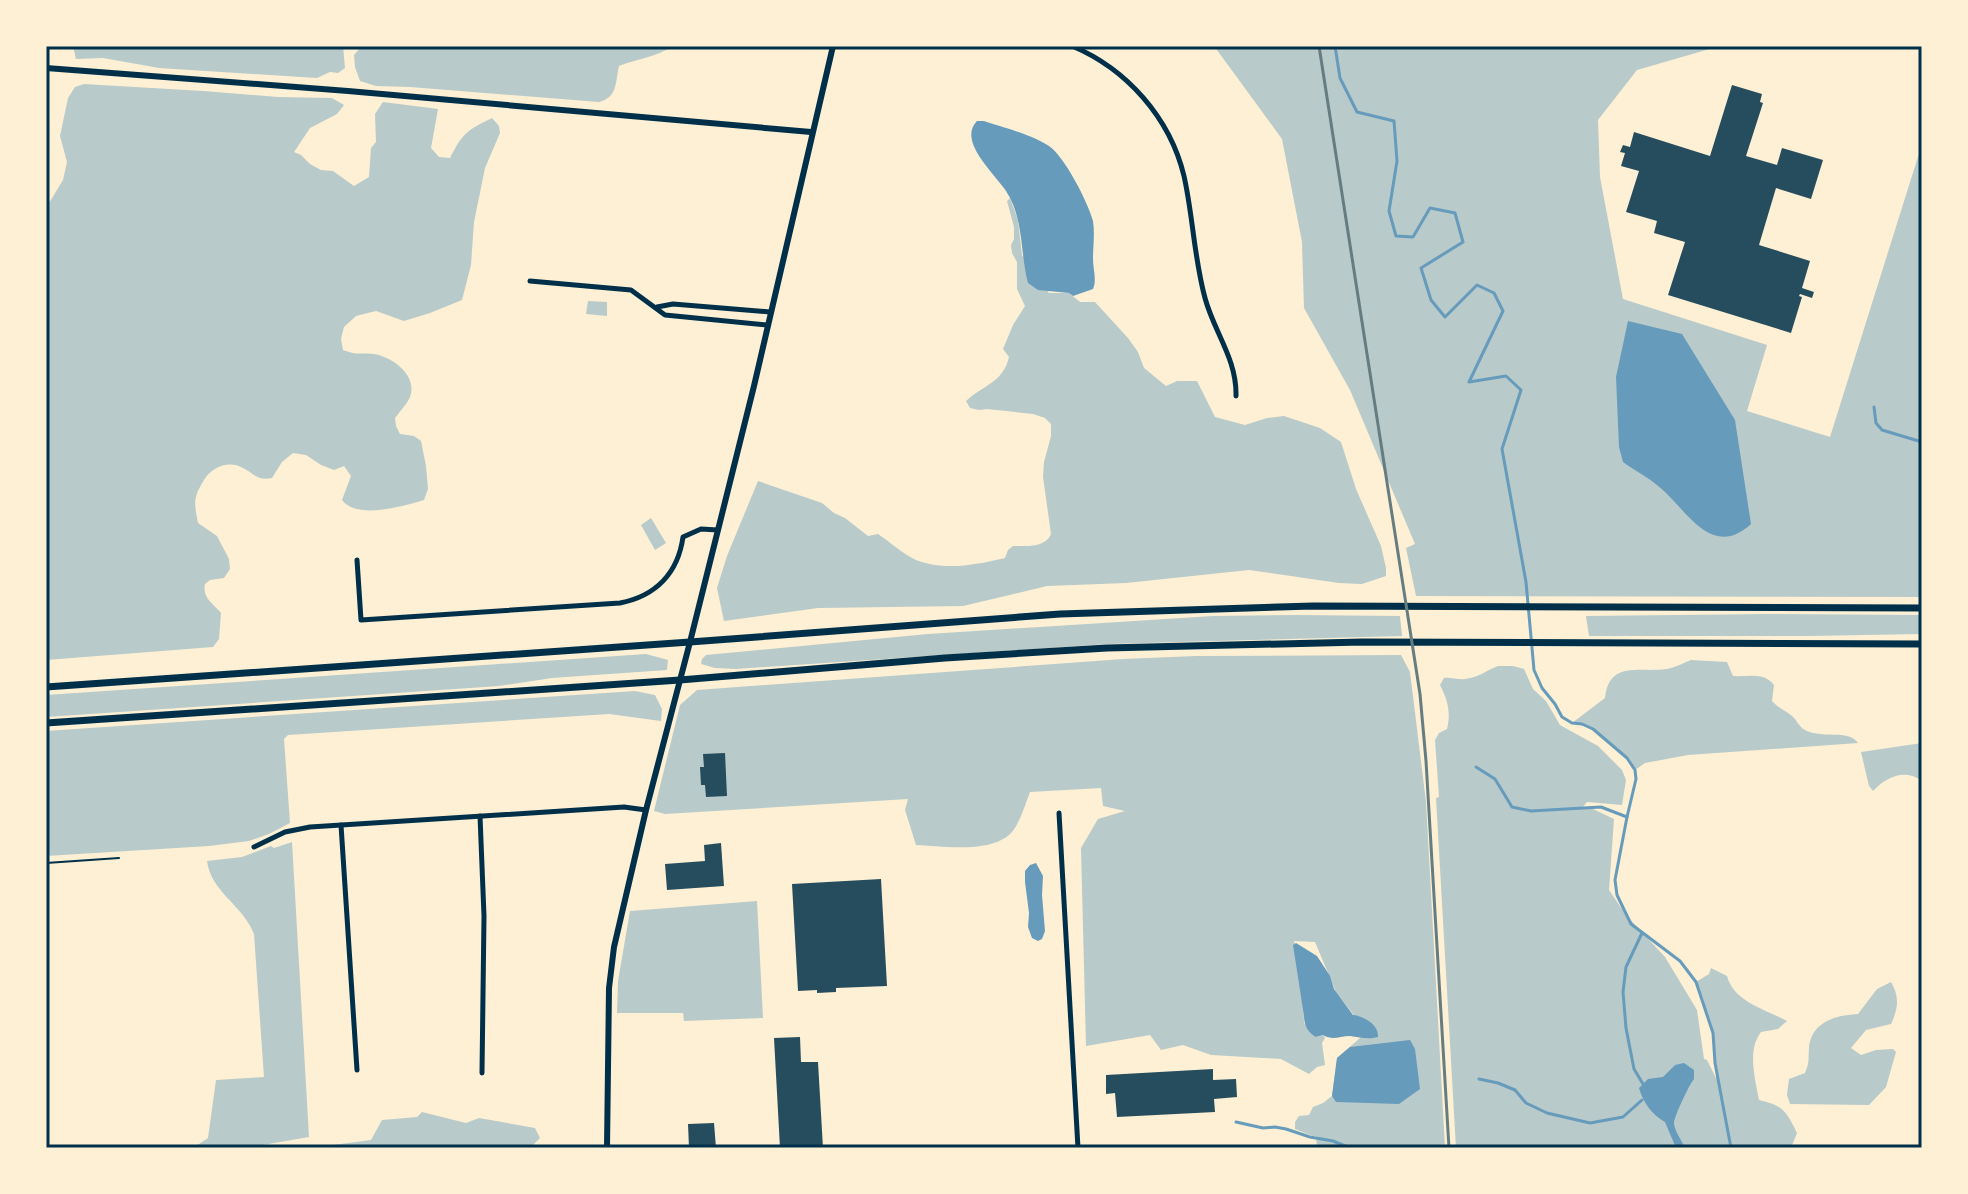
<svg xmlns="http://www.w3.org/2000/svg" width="1968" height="1194" font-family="Lato,sans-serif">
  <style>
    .green { fill: #b9caca }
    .water { fill: #669bbc }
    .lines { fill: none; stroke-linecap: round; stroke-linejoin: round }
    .stream { stroke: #669bbc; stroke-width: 3 }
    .building { fill: #264d5e }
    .service { stroke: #003049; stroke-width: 2 }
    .minor { stroke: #003049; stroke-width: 5 }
    .tertiary { stroke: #003049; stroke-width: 6 }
    .primary { stroke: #003049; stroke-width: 7 }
    .rail { stroke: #657d81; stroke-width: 3 }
    .neatline { fill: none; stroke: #003049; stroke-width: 3 }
  </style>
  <rect width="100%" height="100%" fill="#fdf0d5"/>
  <g class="green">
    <path d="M73,46H343L345,68L338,73L330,72L317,78L159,68L103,58L76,59Z"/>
    <path d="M362,46H672C658,57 636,59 619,66C615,83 618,97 599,102L410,87L376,86L360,81L355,67L354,55Z"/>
    <path d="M1214,46H1720L1637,70L1598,120L1600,177L1623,299L1767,345L1747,411L1830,437L1922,144V597L1416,596L1406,548L1415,544L1350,390L1304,308L1302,242L1282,139Z"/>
    <path d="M84,84L203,91L278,97L332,98L344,105L337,114L310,128L294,152L301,155L310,164L321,170L333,171L354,186L369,177L371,148L376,142L375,114L383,102L438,109L431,148L439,157L450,158C462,134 467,130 492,118L499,126L500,133L485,168L474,222L471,265L462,300L430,313L404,321L376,311L356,316L344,327L341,339L343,350C359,356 360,352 374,354C392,357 418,375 410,397C407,404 400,411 395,418L396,426L400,434L414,436L421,441L426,466L428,489L424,500C403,506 357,520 342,500L351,476L344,466L334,470L321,465L306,455L293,453L282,462L272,478C257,481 255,474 243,468C229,460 212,467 204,480C193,498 194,502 198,523L217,536L229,559L230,569L224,578L210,580L205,584C202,598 213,603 221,613L219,639L213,647L46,660V208L63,180L67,162L60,136L68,98L75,87Z"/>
    <path d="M1010,198L1018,220L1022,255L1049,293H1069L1080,302H1095L1128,338L1138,352L1144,368L1166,386L1177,381H1197L1215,417L1245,425L1267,418L1284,416L1320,428L1341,442L1356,489L1381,546L1386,568V576L1362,584L1339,583L1249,570L1126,583L1047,586L963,606L818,608L724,621L717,588L727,556L758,481L822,503L834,513L845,518L868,536L878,534C890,542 903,554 916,560C944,571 976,565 1005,558L1008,550L1013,546C1026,546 1045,548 1051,534L1043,477L1044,462L1051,436V424L1045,418L1033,414L987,409L979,410L970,408L966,401C983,385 1003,383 1009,357L1003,349L1013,325L1025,306L1017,289V262L1012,253L1011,245L1014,239V227L1007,201Z"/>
    <path d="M588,301L607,302V316L586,314Z"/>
    <path d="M651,518L666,543L655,550L641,525Z"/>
    <path d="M1768,614L1922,615V634L1808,636H1589L1586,616Z"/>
    <path d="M1296,615L1400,616L1402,636L1109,644L736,669L715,668L701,664L702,659L706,655L928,634L1213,616Z"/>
    <path d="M646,654L668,660L667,670L552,678L499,686L46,717V695Z"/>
    <path d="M1401,655L1410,672L1426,802L1445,1148H1317L1316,1136H1313L1295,1129V1122L1299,1116L1309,1115L1313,1107L1323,1103L1332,1096L1337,1058L1367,1032L1336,992L1315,942L1294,941L1303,983L1304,1023L1317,1037L1323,1035L1325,1038L1322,1043L1325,1065L1317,1067L1309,1074L1281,1059L1211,1055L1183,1045L1161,1050L1150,1035L1086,1046L1081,848L1098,819L1125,811L1103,806L1101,788L1030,792C1025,805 1020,823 1011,833C991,854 942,846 916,845L905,810L908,799L665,814L654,811L680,705L697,690L1123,659L1196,656Z"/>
    <path d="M1691,660L1727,662L1733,676C1748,677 1764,672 1774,685L1772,701C1778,708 1785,710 1792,716C1797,720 1799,727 1805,730C1820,739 1849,729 1858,743L1688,755L1645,763L1635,770C1621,750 1597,726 1572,723L1605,698C1609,660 1640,673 1666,669C1675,668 1683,663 1691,660Z"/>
    <path d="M1498,666H1513L1524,669L1533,689L1546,701L1560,725L1598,746L1622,770L1626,780L1622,805L1587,802L1582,808L1593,809L1614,819L1609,890L1626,915L1665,957L1697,1010L1704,1059L1707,1060L1717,1080L1713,1033L1696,982L1709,974L1711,968L1727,976C1734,1002 1765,1009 1787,1021L1778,1029L1761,1032C1760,1033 1755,1042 1755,1044C1750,1060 1756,1084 1759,1100C1784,1106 1786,1111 1797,1133L1791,1148H1456L1436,798L1439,797L1435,740L1439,733L1447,729C1451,712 1448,701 1440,685L1444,678C1451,677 1458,680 1465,679C1478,678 1487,670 1498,666Z"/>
    <path d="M635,691L655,695L662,709L661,721L609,714L288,735L284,739L290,823L269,834L249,841L209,846L46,856V731Z"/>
    <path d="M1922,743V781C1905,768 1886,777 1873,791L1869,786L1861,752Z"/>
    <path d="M292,842L309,1137L246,1148H193L208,1138L216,1080L264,1077L254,934C242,904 211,892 207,861L242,857L271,846L274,848Z"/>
    <path d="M757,901L763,1018L684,1021L683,1013H617L618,981L630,911Z"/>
    <path d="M1891,982C1900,997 1898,1009 1891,1024L1866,1030L1851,1048L1861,1055L1876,1050L1893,1049L1896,1052L1886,1087L1869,1105L1790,1104L1787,1095L1789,1079L1805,1073C1810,1061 1808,1060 1809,1048C1811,1022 1836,1015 1858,1014L1877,989Z"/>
    <path d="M422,1112L466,1123L479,1118L535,1128L540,1138L533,1145L469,1146L468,1148H310L371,1140L382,1120L417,1117Z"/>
  </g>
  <g class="water">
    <path d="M977,121H984C1002,127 1033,135 1049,146C1064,156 1088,202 1093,221C1095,234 1093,246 1093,259C1093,269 1097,280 1093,289L1073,296L1069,293L1038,290L1028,283C1020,253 1024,218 1006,191C995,174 957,141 977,121Z"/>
    <path d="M1628,321L1682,334L1735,420L1751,524C1714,558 1690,516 1665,492C1653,480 1637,472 1623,462L1619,447L1616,377Z"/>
    <path d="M1036,863L1043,876L1042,895L1045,931L1042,939L1038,941L1032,938L1028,927L1029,913L1025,882V871L1030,865Z"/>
    <path d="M1296,943L1317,956L1330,976L1334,989L1353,1015C1364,1016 1379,1025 1378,1037C1367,1040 1360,1037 1350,1036C1339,1036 1333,1041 1323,1035L1316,1037C1308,1033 1304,1025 1304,1016L1293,945Z"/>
    <path d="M1410,1040L1415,1049L1420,1089L1399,1104L1336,1102L1332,1096L1337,1058L1350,1047Z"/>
    <path d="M1684,1063L1694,1070V1079C1689,1085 1674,1117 1674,1123C1674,1130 1682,1141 1685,1148H1676L1665,1122C1652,1115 1643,1102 1639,1088L1648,1079L1663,1077L1675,1065Z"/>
  </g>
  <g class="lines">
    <g class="stream">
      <path d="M1335,46L1340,78L1357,112L1394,121L1397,161L1389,211L1396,236L1413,237L1430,208L1455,213L1463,242L1421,268L1431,300L1445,317L1477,285L1494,293L1503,311L1469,382L1506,376L1521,390L1502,449L1526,582L1534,670L1542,688L1555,704L1562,717L1572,723L1582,724L1593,729L1627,758L1635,770L1636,779L1627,817L1615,880L1617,895L1631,924L1680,961L1696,982L1713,1033L1715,1063L1731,1148"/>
      <path d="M1874,407L1876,423L1882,430L1922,442"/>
      <path d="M1476,767L1495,779L1512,807L1531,811L1601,807L1627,817"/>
      <path d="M1642,933L1626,967L1623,992L1626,1028L1634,1069L1643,1084"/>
      <path d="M1479,1079L1498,1083L1515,1090L1526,1103L1547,1113L1590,1123L1623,1117L1642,1100"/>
      <path d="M1236,1122L1263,1128L1275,1127L1286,1129L1310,1137L1333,1141L1350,1148"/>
    </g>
  </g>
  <g class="building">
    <path d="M1732,85L1762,94L1760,102L1763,103L1746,156L1777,165L1782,148L1823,160L1811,199L1776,188L1759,245L1810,261L1802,288L1814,292L1812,298L1800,294L1799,296L1802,297L1791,333L1668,295L1685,242L1654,233L1657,221L1626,212L1639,171L1621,166L1625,153L1620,152L1623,145L1630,147L1634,132L1710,156Z"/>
    <path d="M725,753L727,796L706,797L705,785H701L700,767H704L703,754Z"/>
    <path d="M721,843L724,886L667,890L665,864L705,861L704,845Z"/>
    <path d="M881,879L887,986L836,988V992L817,993V990L798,991L792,884Z"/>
    <path d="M800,1037L801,1062H818L823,1148H780L774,1038Z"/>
    <path d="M1213,1069V1080L1236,1079L1237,1097L1214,1099L1215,1112L1117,1117L1115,1093L1106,1094V1075Z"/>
    <path d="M714,1123L716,1148H689L688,1124Z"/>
  </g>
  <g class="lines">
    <path class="service" d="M46,863L119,858"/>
    <g class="minor">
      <path d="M1072,46C1127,69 1170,118 1184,176C1193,216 1194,258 1205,298C1214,332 1237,359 1236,396"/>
      <path d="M530,281L631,290L665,315L767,325"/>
      <path d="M657,307L673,304L770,312"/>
      <path d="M357,560L361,620L620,603C656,596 678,573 683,537L701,529L718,530"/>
      <path d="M1059,813L1078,1148"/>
      <path d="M480,816L484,916L482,1073"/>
      <path d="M341,825L357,1070"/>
      <path d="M254,847L285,832L310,827L624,807L646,810"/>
    </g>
    <g class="tertiary">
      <path d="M46,68L348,91L811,132"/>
      <path d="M607,1148L609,988L614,947L646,810L690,642L754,386L833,46"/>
    </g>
    <g class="primary">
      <path d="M46,687L690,642L1060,614L1313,606L1922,608"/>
      <path d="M46,723L680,680L945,658L1107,648L1362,642L1922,644"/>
    </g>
    <path class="rail" d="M1319,46L1420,694L1426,761L1449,1148"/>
  </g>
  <rect width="1968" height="1194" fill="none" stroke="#fdf0d5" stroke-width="96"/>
  <rect x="48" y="48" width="1872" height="1098" class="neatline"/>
</svg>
